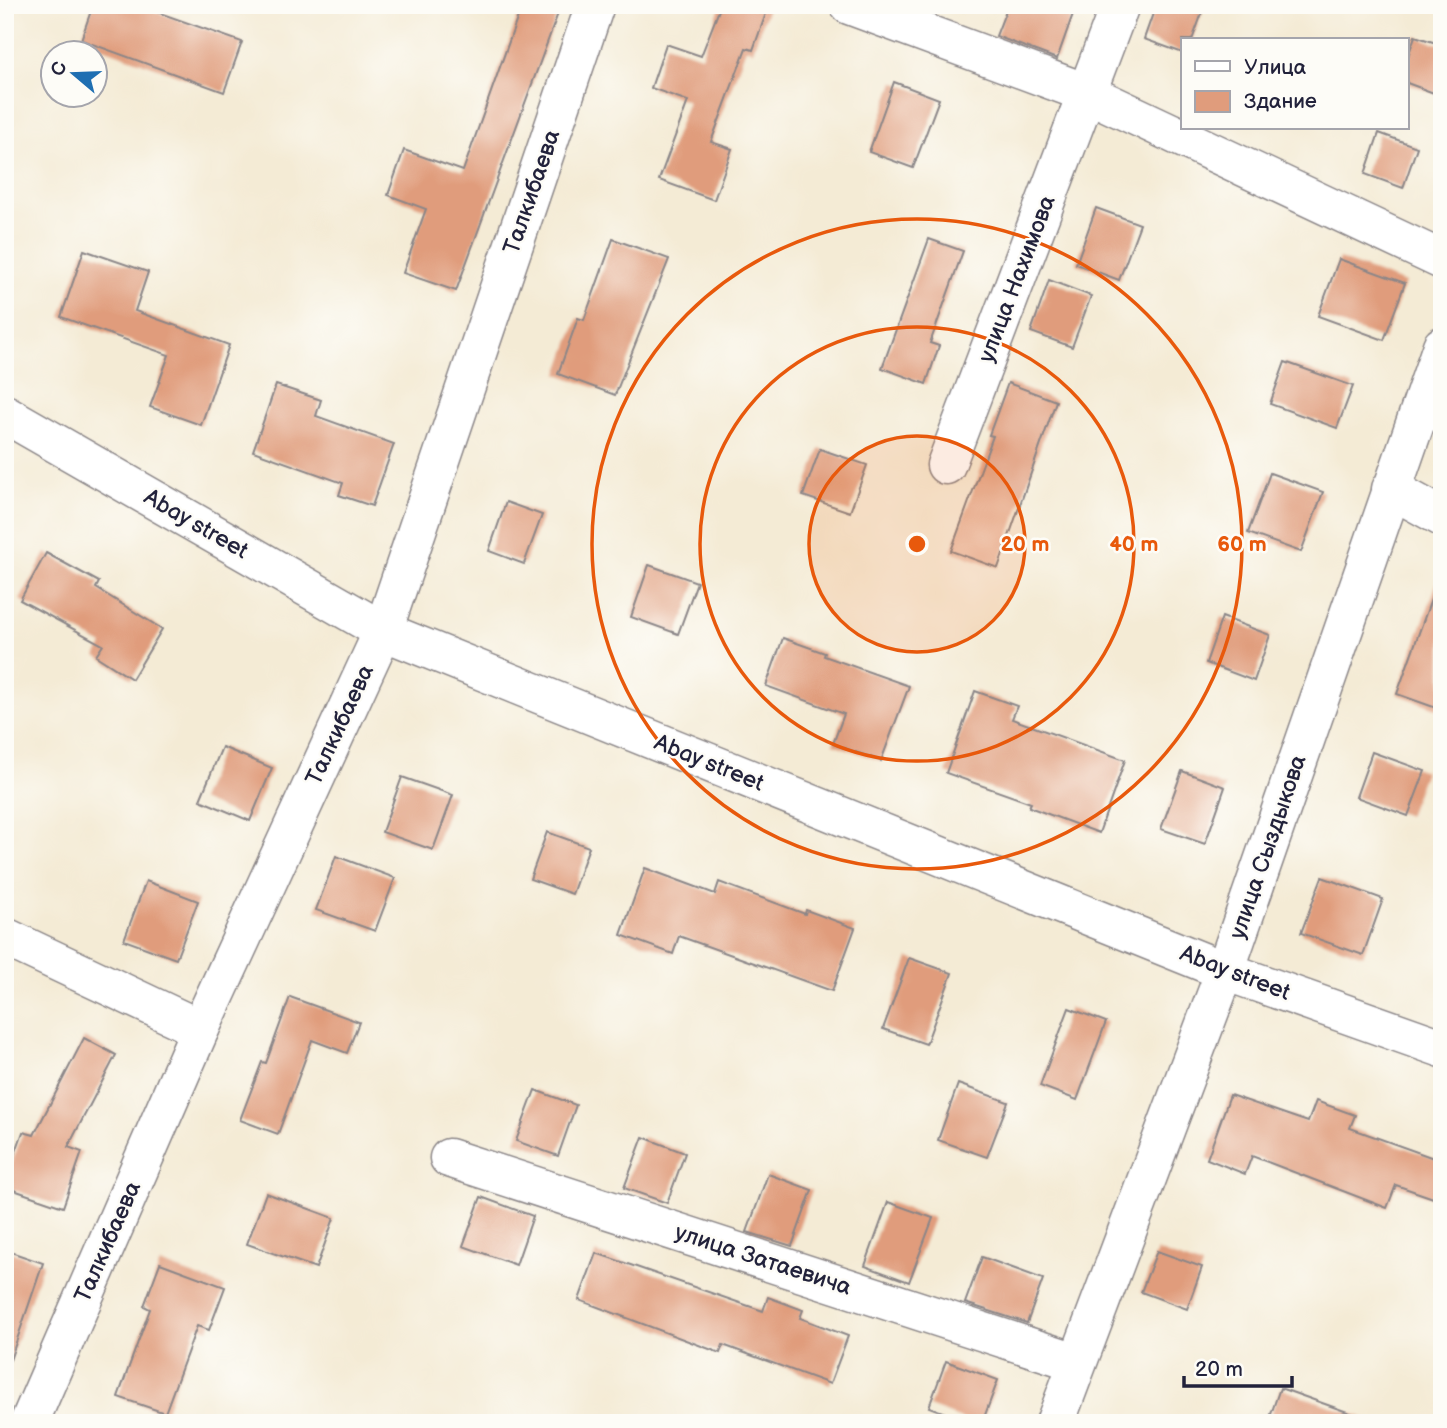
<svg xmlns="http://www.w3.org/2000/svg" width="1447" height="1428" font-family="'Balsamiq Sans',sans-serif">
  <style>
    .building { fill: #e09c7c }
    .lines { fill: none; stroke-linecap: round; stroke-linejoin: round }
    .minor-casing { stroke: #8b8688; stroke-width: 41 }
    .minor { stroke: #fff; stroke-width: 38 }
    .ring { fill: none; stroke: #e8590c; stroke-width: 3.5 }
    .labels { text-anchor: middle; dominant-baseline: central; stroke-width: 5; stroke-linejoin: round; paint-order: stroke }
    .street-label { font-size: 23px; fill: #22223b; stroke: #fdfcf7 }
    .centre { fill: #e8590c; stroke: #fdfcf7; stroke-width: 3.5 }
    .ring-label { font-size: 21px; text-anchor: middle; font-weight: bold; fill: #e8590c; stroke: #fdfcf7; stroke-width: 5; stroke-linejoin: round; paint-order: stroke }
  </style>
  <rect width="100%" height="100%" fill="#fdfcf7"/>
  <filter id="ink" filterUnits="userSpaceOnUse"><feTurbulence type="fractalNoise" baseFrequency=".0143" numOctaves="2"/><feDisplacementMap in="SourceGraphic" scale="14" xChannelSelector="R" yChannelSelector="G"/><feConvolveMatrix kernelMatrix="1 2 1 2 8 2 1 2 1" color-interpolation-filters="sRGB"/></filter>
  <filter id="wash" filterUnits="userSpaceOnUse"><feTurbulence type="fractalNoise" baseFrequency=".00686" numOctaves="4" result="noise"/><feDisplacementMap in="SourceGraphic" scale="28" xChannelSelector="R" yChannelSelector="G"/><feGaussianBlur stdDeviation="1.57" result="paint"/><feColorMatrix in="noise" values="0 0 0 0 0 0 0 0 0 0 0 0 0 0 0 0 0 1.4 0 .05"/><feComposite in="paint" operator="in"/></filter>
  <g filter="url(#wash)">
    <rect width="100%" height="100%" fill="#f4ebd5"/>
    <g id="blocks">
      <g class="building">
        <path d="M93,5H156L154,11L242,42L224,92L81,40Z"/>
        <path d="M522,5H561L456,291L403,273L426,209L388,195L404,150L463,171Z"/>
        <path d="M721,5H769L753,50L746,48L711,142L732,149L714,200L659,180L688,101L651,88L666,44L701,56Z"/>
        <path d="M1008,5H1057L1074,11L1057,59L996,36Z"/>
        <path d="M1156,5H1205L1192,40H1183V53L1144,39Z"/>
        <path d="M1415,36L1442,45V96L1407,83V59Z"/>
        <path d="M894,82L939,99L913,168L869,152Z"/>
        <path d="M1379,133L1417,147L1403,188L1365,174Z"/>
        <path d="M1096,208L1140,224L1119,280L1076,264Z"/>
        <path d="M613,239L669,259L615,395L558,374L578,318L584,320Z"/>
        <path d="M929,239L963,251L930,343L939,346L926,384L882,368Z"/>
        <path d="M84,250L148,272L135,311L229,345L201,425L150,407L169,355L61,317Z"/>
        <path d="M1339,259L1405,283L1384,340L1318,316Z"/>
        <path d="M1049,280L1091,296L1072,347L1031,332Z"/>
        <path d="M1285,362L1353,386L1337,428L1270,404Z"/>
        <path d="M1008,383L1056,401L998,568L951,551L993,436L989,435Z"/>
        <path d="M276,385L321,400L316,416L394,444L372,506L339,495L343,483L253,451Z"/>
        <path d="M820,449L867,465L850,512L803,496Z"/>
        <path d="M1270,473L1323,492L1301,552L1248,533Z"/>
        <path d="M506,502L542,515L524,564L489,551Z"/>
        <path d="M46,553L99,582L96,588L162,629L132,679L96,656L103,645L20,600Z"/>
        <path d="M649,565L697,582L678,634L631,617Z"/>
        <path d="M1438,580L1442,581V710L1397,694Z"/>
        <path d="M1222,617L1270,635L1254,681L1206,663Z"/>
        <path d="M783,638L825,653L824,656L909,686L881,761L833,744L844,714L766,686Z"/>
        <path d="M975,691L1017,706L1012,719L1125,760L1099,833L1029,807L1031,803L946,773Z"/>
        <path d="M222,747L272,768L250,821L200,800Z"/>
        <path d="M1372,752L1425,771L1408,816L1356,797Z"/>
        <path d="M1182,771L1225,787L1205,844L1161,829Z"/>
        <path d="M402,777L453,795L433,850L382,832Z"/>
        <path d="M547,832L589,847L572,894L530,879Z"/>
        <path d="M336,856L395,878L375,931L316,910Z"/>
        <path d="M645,868L715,894L719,882L805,914L806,910L855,928L832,991L679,936L673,954L621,935Z"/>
        <path d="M1322,877L1383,899L1363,955L1301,933Z"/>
        <path d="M146,881L198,901L176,959L124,940Z"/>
        <path d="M909,958L952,973L926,1044L883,1029Z"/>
        <path d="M290,997L359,1022L347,1053L312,1040L278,1134L240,1120L262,1062L266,1063Z"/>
        <path d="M1069,1008L1106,1022L1077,1100L1040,1086Z"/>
        <path d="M84,1038L116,1055L68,1147L82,1152L63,1207L5,1187V1182L23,1132L34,1135Z"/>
        <path d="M958,1084L1008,1102L987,1157L938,1140Z"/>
        <path d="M535,1090L576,1105L558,1156L516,1141Z"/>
        <path d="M1230,1095L1308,1122L1316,1101L1355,1115L1350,1128L1442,1161V1201L1396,1185L1387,1208L1252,1156L1245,1174L1207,1159Z"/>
        <path d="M643,1137L685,1153L667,1203L624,1188Z"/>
        <path d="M768,1174L812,1190L792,1246L747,1232Z"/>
        <path d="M266,1193L334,1218L316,1268L247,1244Z"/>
        <path d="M481,1197L533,1216L516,1265L463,1246Z"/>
        <path d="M888,1202L933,1218L909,1282L865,1266Z"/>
        <path d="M5,1250L43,1263L10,1360L5,1359Z"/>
        <path d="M1157,1251L1202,1267L1187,1309L1141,1292Z"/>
        <path d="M596,1253L763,1311L768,1297L803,1310L800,1318L848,1336L830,1384L723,1345L720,1353L579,1300Z"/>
        <path d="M982,1257L1043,1279L1027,1323L965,1303Z"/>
        <path d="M160,1263L225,1287L209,1330L197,1326L165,1413L118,1397L150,1309L144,1306Z"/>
        <path d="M946,1361L998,1380L982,1423H972L929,1407Z"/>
        <path d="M1280,1388L1367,1419V1423H1268Z"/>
      </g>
    </g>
  </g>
  <g filter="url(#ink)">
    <use href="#blocks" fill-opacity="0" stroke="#8b8688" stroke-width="2"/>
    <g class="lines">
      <g class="minor-casing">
        <g id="minor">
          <path d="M849,5L1089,94L1442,260"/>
          <path d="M5,414L383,631L1225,971L1442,1048"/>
          <path d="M946,465L1120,5"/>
          <path d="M1391,489L1442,517"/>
          <path d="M5,937L200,1029"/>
          <path d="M449,1158L1076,1362"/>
          <path d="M29,1423L200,1029L383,631L595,5"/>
          <path d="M1055,1423L1225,971L1442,346"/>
        </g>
      </g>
      <use href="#minor" class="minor"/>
    </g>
  </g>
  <circle cx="917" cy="544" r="108" fill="#e8590c" fill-opacity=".12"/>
  <g class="ring">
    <circle cx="917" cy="544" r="108"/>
    <circle cx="917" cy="544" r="217"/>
    <circle cx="917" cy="544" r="325"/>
  </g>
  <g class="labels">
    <g class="street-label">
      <text transform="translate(532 192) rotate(-71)">Талкибаева</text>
      <text transform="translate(1017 279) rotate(-69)">улица Нахимова</text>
      <text transform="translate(196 524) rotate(30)">Abay street</text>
      <text transform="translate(340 725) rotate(-65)">Талкибаева</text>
      <text transform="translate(709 763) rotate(22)">Abay street</text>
      <text transform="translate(1268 847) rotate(-71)">улица Сыздыкова</text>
      <text transform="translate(1235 973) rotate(21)">Abay street</text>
      <text transform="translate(108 1242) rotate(-66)">Талкибаева</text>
      <text transform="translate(763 1260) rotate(18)">улица Затаевича</text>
    </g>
  </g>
  <circle cx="917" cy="544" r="10" class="centre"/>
  <g class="ring-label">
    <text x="1025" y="551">20 m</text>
    <text x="1134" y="551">40 m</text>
    <text x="1242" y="551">60 m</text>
  </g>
  <rect width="1447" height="1428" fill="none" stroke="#fdfcf7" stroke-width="28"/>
  <rect x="1181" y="38" width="228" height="91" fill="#fdfcf7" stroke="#a5a5ac" stroke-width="2"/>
  <rect x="1195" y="61" width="35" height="10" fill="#ffffff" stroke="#a5a5ac" stroke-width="2"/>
  <text x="1244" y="74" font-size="21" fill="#22223b">Улица</text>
  <rect x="1195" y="91" width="35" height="21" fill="#e09c7c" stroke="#a5a5ac" stroke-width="2"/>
  <text x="1244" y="108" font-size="21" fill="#22223b">Здание</text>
  <g transform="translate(74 74) rotate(289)"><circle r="33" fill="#fdfcf7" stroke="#a5a5ac" stroke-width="2"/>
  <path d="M0-5L12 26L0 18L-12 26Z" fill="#1f6fb2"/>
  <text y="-10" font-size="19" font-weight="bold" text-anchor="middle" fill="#22223b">С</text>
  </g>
  <path d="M1184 1376v10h108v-10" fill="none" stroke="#22223b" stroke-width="3.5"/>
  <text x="1195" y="1376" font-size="21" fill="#22223b" stroke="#fdfcf7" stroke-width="5" paint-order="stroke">20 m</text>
</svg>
